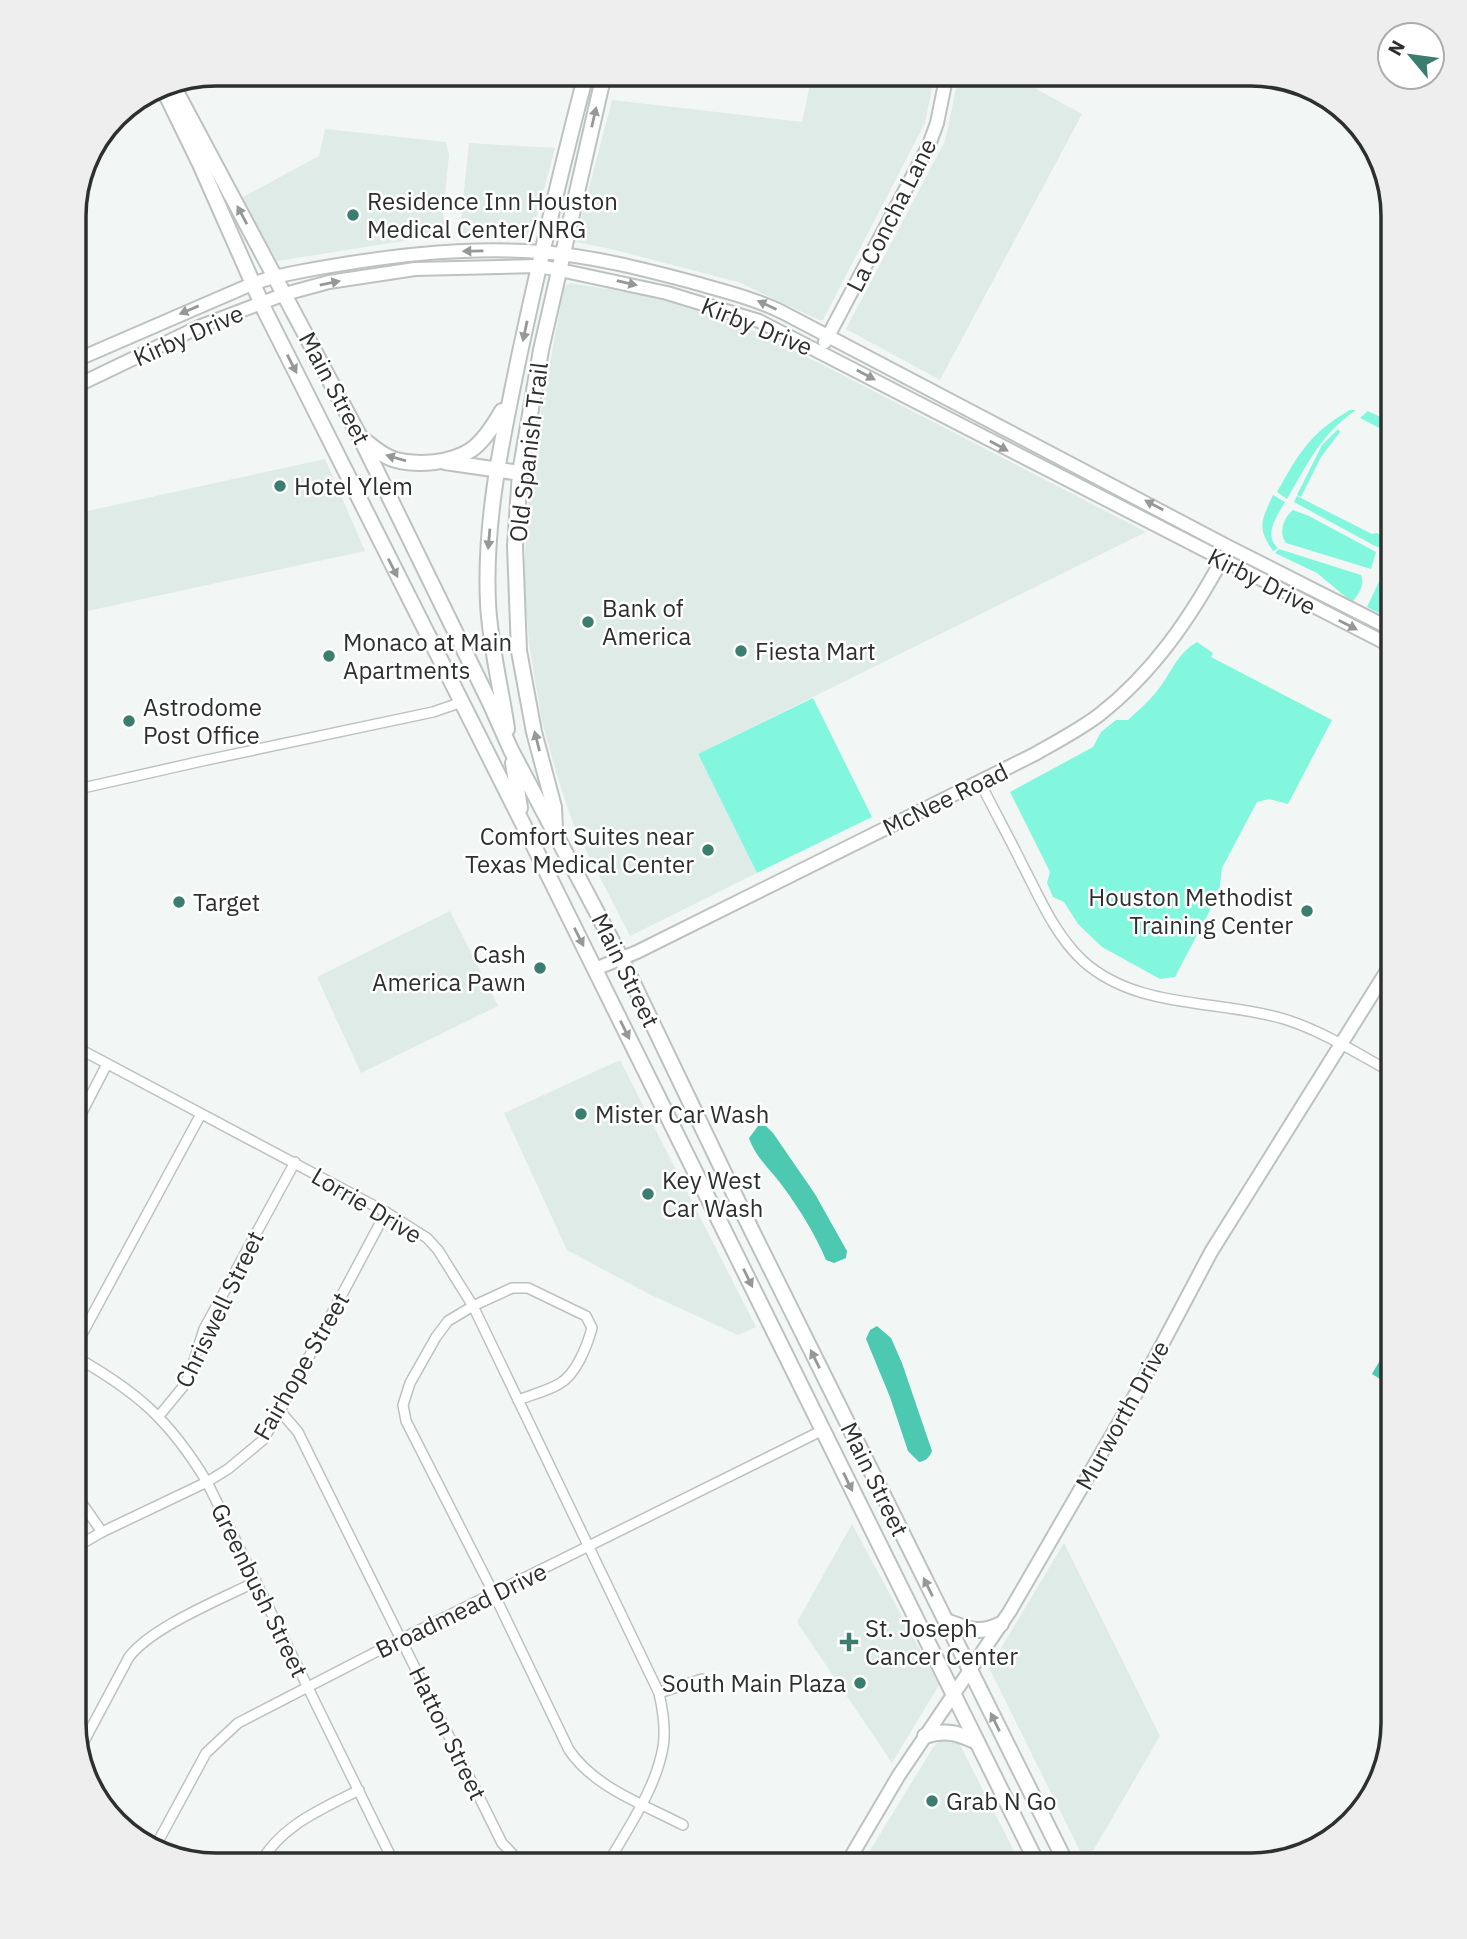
<svg xmlns="http://www.w3.org/2000/svg" width="1467" height="1939" font-family="'IBM Plex Sans',sans-serif">
  <style>
    .built { fill: #deebe7 }
    .green { fill: #82f7dd }
    .water { fill: #4ec9b1 }
    .lines { fill: none; stroke-linecap: round; stroke-linejoin: round }
    .street-casing { stroke: #bdc2c1; stroke-width: 12 }
    .secondary-casing { stroke: #bdc2c1; stroke-width: 16 }
    .primary-casing { stroke: #bdc2c1; stroke-width: 18 }
    .street { stroke: #fff; stroke-width: 9 }
    .secondary { stroke: #fff; stroke-width: 12 }
    .primary { stroke: #fff; stroke-width: 14 }
    .oneway { fill: #969897 }
    .poi-dot { fill: #3b7d6f; stroke: #fff; stroke-width: 2.5 }
    .labels { text-anchor: middle; dominant-baseline: central; stroke-width: 5; stroke-linejoin: round; paint-order: stroke }
    .poi-label { font-size: 24px; fill: #2e302f; stroke: #fff; text-anchor: start }
    .street-label { font-size: 24px; fill: #2e302f; stroke: #fff }
    .rim { fill: none; stroke: #2e302f; stroke-width: 3.5 }
  </style>
  <rect width="100%" height="100%" fill="#f2f7f6"/>
  <g class="built">
    <path d="M812,74H935L925,123L823,320H819L738,282L611,249L575,242L612,100L802,122Z"/>
    <path d="M959,74H1009L1082,114L940,380L846,329L945,141Z"/>
    <path d="M325,129L446,142L449,155L443,217L449,238H423L277,261L241,198L319,156Z"/>
    <path d="M469,143L555,148L531,238L459,237Z"/>
    <path d="M570,283L638,294L676,304L741,325L823,365L1146,532L698,754L757,873L630,936L575,829L559,782L542,722L529,643L524,577L527,509L535,444L564,287Z"/>
    <path d="M325,459L365,551L78,613L74,592V514Z"/>
    <path d="M450,911L498,1006L361,1073L317,977Z"/>
    <path d="M620,1060L756,1327L738,1335L649,1294L567,1250L504,1113Z"/>
    <path d="M852,1524L939,1685L892,1763L797,1622Z"/>
    <path d="M1064,1543L1160,1736L1086,1863L989,1668Z"/>
    <path d="M945,1736L956,1737L1021,1865H861L934,1746Z"/>
  </g>
  <g class="green">
    <path d="M1350,410H1356C1321,434 1308,463 1287,499L1277,492C1299,453 1310,433 1350,410Z"/>
    <path d="M1368,411L1393,423V435L1360,418Z"/>
    <path d="M1338,429L1340,432L1321,457L1301,497L1297,495L1322,445Z"/>
    <path d="M1273,495L1285,502C1277,516 1263,535 1278,548L1273,551C1256,527 1262,520 1273,495Z"/>
    <path d="M1297,496L1372,534L1377,533L1389,541L1385,549L1375,546L1294,502Z"/>
    <path d="M1293,510L1309,516L1376,552L1371,569L1286,543C1278,533 1284,517 1293,510Z"/>
    <path d="M1279,549L1361,575C1365,584 1359,594 1353,601L1347,598L1317,573L1275,553Z"/>
    <path d="M1393,562V620L1367,607L1384,571Z"/>
    <path d="M1197,642L1213,653L1211,657L1332,720L1288,804L1269,799L1257,802L1222,868L1219,893L1175,977L1160,979L1102,947L1078,924L1064,902L1053,897L1047,883L1050,872L1010,792L1093,747L1101,732L1116,720H1128C1138,711 1149,701 1157,691C1171,674 1177,653 1197,642Z"/>
    <path d="M813,698L872,817L757,873L698,754Z"/>
  </g>
  <g class="water">
    <path d="M758,1126H766L773,1133L815,1194L847,1251L846,1258L834,1263L826,1260C815,1234 800,1210 784,1188C772,1171 755,1157 749,1138Z"/>
    <path d="M877,1326L891,1338L902,1363L932,1451C929,1458 926,1461 919,1462L908,1451L890,1397L866,1339L870,1330Z"/>
    <path d="M1393,1338V1387L1372,1374Z"/>
  </g>
  <g class="lines">
    <g class="street-casing">
      <g id="street">
        <path d="M168,87L184,80"/>
        <path d="M980,782C993,809 1008,835 1021,862C1039,896 1054,934 1083,961C1138,1010 1217,999 1284,1019C1323,1031 1358,1054 1393,1073"/>
        <path d="M74,790L202,761L433,712L462,702"/>
        <path d="M74,1046L386,1212L427,1238L438,1250L473,1306L659,1693C663,1711 666,1730 663,1747C656,1789 627,1829 607,1865"/>
        <path d="M74,1128L107,1064"/>
        <path d="M74,1349L201,1114"/>
        <path d="M74,1356C136,1391 169,1419 207,1482L395,1865"/>
        <path d="M518,1400C531,1395 547,1391 559,1384C576,1375 587,1346 592,1328L586,1316L528,1288H512L473,1306L448,1321L436,1337L410,1383L403,1405L406,1421L494,1594L569,1750C595,1788 643,1804 683,1825"/>
        <path d="M280,1411L298,1432L502,1843L523,1865"/>
        <path d="M159,1416L182,1388L189,1376L204,1329L295,1162"/>
        <path d="M74,1492L102,1532"/>
        <path d="M74,1548L102,1532L207,1482L228,1469L263,1440L280,1411L386,1212"/>
        <path d="M659,1693L702,1679"/>
        <path d="M81,1747L129,1657C152,1627 219,1600 255,1582"/>
        <path d="M154,1849L206,1753L238,1723L401,1639L823,1430"/>
        <path d="M259,1865C281,1825 320,1810 359,1790"/>
      </g>
    </g>
    <g class="secondary-casing">
      <g id="secondary">
        <path d="M825,342L929,145L937,123L947,74"/>
        <path d="M74,361L252,284C268,278 282,275 298,272C378,257 459,246 541,252C592,256 643,269 692,282C723,291 753,298 782,312L1229,547L1393,630"/>
        <path d="M74,387L201,326L285,294L329,282L415,269L538,266L560,270L667,293L759,321L1393,647"/>
        <path d="M595,969L637,952L1035,754C1056,742 1079,730 1099,715C1154,672 1191,617 1224,556"/>
        <path d="M846,1865L899,1775L1010,1611L1138,1390L1211,1252L1393,961"/>
      </g>
    </g>
    <g class="primary-casing">
      <g id="primary">
        <path d="M171,82L360,437L490,703L511,750L621,958L751,1229L1067,1865"/>
        <path d="M161,84L200,164L265,311L523,824L1038,1865"/>
        <path d="M364,440C374,448 384,457 396,460C419,466 451,463 471,450C484,441 494,425 502,411"/>
        <path d="M445,462L520,473"/>
        <path d="M507,729C501,687 490,646 488,603C484,518 503,435 520,352C540,259 562,166 586,74"/>
        <path d="M513,763L520,808"/>
        <path d="M555,829L554,807L534,732L519,651L515,546L520,473L541,350L604,74"/>
        <path d="M946,1621C968,1629 979,1635 1001,1624"/>
        <path d="M925,1736C946,1729 958,1733 977,1742"/>
      </g>
    </g>
    <use href="#street" class="street"/>
    <use href="#secondary" class="secondary"/>
    <use href="#primary" class="primary"/>
  </g>
  <defs><path id="oneway-solid" d="M-6-.8H1V-3.2L6.5 0L1 3.2V.8H-6Z" transform="scale(1.75)"/></defs>
  <g class="oneway">
    <use href="#oneway-solid" transform="translate(594 117) rotate(-77)"/>
    <use href="#oneway-solid" transform="translate(242 215) rotate(-118)"/>
    <use href="#oneway-solid" transform="translate(473 251) rotate(179)"/>
    <use href="#oneway-solid" transform="translate(330 283) rotate(-12)"/>
    <use href="#oneway-solid" transform="translate(627 283) rotate(13)"/>
    <use href="#oneway-solid" transform="translate(767 305) rotate(-155)"/>
    <use href="#oneway-solid" transform="translate(189 310) rotate(157)"/>
    <use href="#oneway-solid" transform="translate(525 331) rotate(102)"/>
    <use href="#oneway-solid" transform="translate(292 364) rotate(63)"/>
    <use href="#oneway-solid" transform="translate(866 375) rotate(28)"/>
    <use href="#oneway-solid" transform="translate(999 446) rotate(29)"/>
    <use href="#oneway-solid" transform="translate(396 458) rotate(-164)"/>
    <use href="#oneway-solid" transform="translate(1154 505) rotate(-152)"/>
    <use href="#oneway-solid" transform="translate(489 539) rotate(95)"/>
    <use href="#oneway-solid" transform="translate(393 568) rotate(63)"/>
    <use href="#oneway-solid" transform="translate(1348 625) rotate(27)"/>
    <use href="#oneway-solid" transform="translate(537 741) rotate(-104)"/>
    <use href="#oneway-solid" transform="translate(579 937) rotate(63)"/>
    <use href="#oneway-solid" transform="translate(625 1030) rotate(64)"/>
    <use href="#oneway-solid" transform="translate(748 1278) rotate(64)"/>
    <use href="#oneway-solid" transform="translate(815 1359) rotate(-116)"/>
    <use href="#oneway-solid" transform="translate(848 1482) rotate(64)"/>
    <use href="#oneway-solid" transform="translate(928 1587) rotate(-116)"/>
    <use href="#oneway-solid" transform="translate(995 1722) rotate(-116)"/>
  </g>
  <g class="poi-dot">
    <circle cx="353" cy="215" r="7"/>
    <circle cx="280" cy="486" r="7"/>
    <circle cx="588" cy="622" r="7"/>
    <circle cx="741" cy="651" r="7"/>
    <circle cx="329" cy="656" r="7"/>
    <circle cx="129" cy="721" r="7"/>
    <circle cx="708" cy="850" r="7"/>
    <circle cx="179" cy="902" r="7"/>
    <circle cx="1307" cy="911" r="7"/>
    <circle cx="540" cy="968" r="7"/>
    <circle cx="581" cy="1114" r="7"/>
    <circle cx="648" cy="1194" r="7"/>
    <path d="M845.5 1631.5h7v7h7v7h-7v7h-7v-7h-7v-7h7z"/>
    <circle cx="860" cy="1683" r="7"/>
    <circle cx="932" cy="1801" r="7"/>
  </g>
  <g class="labels">
    <g class="poi-label">
      <text x="367" y="201">Residence Inn Houston<tspan x="367" dy="28">Medical Center/NRG</tspan></text>
      <text x="294" y="486">Hotel Ylem</text>
      <text x="602" y="608">Bank of<tspan x="602" dy="28">America</tspan></text>
      <text x="343" y="642">Monaco at Main<tspan x="343" dy="28">Apartments</tspan></text>
      <text x="755" y="651">Fiesta Mart</text>
      <text x="143" y="707">Astrodome<tspan x="143" dy="28">Post Office</tspan></text>
      <text x="694" y="836" text-anchor="end">Comfort Suites near<tspan x="694" dy="28">Texas Medical Center</tspan></text>
      <text x="1293" y="897" text-anchor="end">Houston Methodist<tspan x="1293" dy="28">Training Center</tspan></text>
      <text x="193" y="902">Target</text>
      <text x="526" y="954" text-anchor="end">Cash<tspan x="526" dy="28">America Pawn</tspan></text>
      <text x="595" y="1114">Mister Car Wash</text>
      <text x="662" y="1180">Key West<tspan x="662" dy="28">Car Wash</tspan></text>
      <text x="865" y="1628">St. Joseph<tspan x="865" dy="28">Cancer Center</tspan></text>
      <text x="846" y="1683" text-anchor="end">South Main Plaza</text>
      <text x="946" y="1801">Grab N Go</text>
    </g>
    <g class="street-label">
      <text transform="translate(891 215) rotate(-63)">La Concha Lane</text>
      <text transform="translate(757 326) rotate(22)">Kirby Drive</text>
      <text transform="translate(188 335) rotate(-24)">Kirby Drive</text>
      <text transform="translate(335 388) rotate(62)">Main Street</text>
      <text transform="translate(528 452) rotate(-83)">Old Spanish Trail</text>
      <text transform="translate(1262 581) rotate(27)">Kirby Drive</text>
      <text transform="translate(945 799) rotate(-26)">McNee Road</text>
      <text transform="translate(626 970) rotate(64)">Main Street</text>
      <text transform="translate(367 1205) rotate(31)">Lorrie Drive</text>
      <text transform="translate(219 1309) rotate(-64)">Chriswell Street</text>
      <text transform="translate(301 1366) rotate(-60)">Fairhope Street</text>
      <text transform="translate(1122 1415) rotate(-61)">Murworth Drive</text>
      <text transform="translate(875 1479) rotate(64)">Main Street</text>
      <text transform="translate(260 1590) rotate(64)">Greenbush Street</text>
      <text transform="translate(461 1610) rotate(-26)">Broadmead Drive</text>
      <text transform="translate(448 1733) rotate(64)">Hatton Street</text>
    </g>
  </g>
  <path d="M0 0H1467V1939H0ZM216 86H1251A130 130 0 0 1 1381 216V1723A130 130 0 0 1 1251 1853H216A130 130 0 0 1 86 1723V216A130 130 0 0 1 216 86Z" fill="#eee" fill-rule="evenodd"/>
  <path class="rim" d="M216 86H1251A130 130 0 0 1 1381 216V1723A130 130 0 0 1 1251 1853H216A130 130 0 0 1 86 1723V216A130 130 0 0 1 216 86Z"/>
  <g transform="translate(1411 56) rotate(299)"><circle r="33" fill="#ffffff" stroke="#abacac" stroke-width="2"/>
  <path d="M0-5L12 26L0 18L-12 26Z" fill="#3b7d6f"/>
  <text y="-10" font-size="19" font-weight="bold" text-anchor="middle" fill="#2e302f">N</text>
  </g>
</svg>
